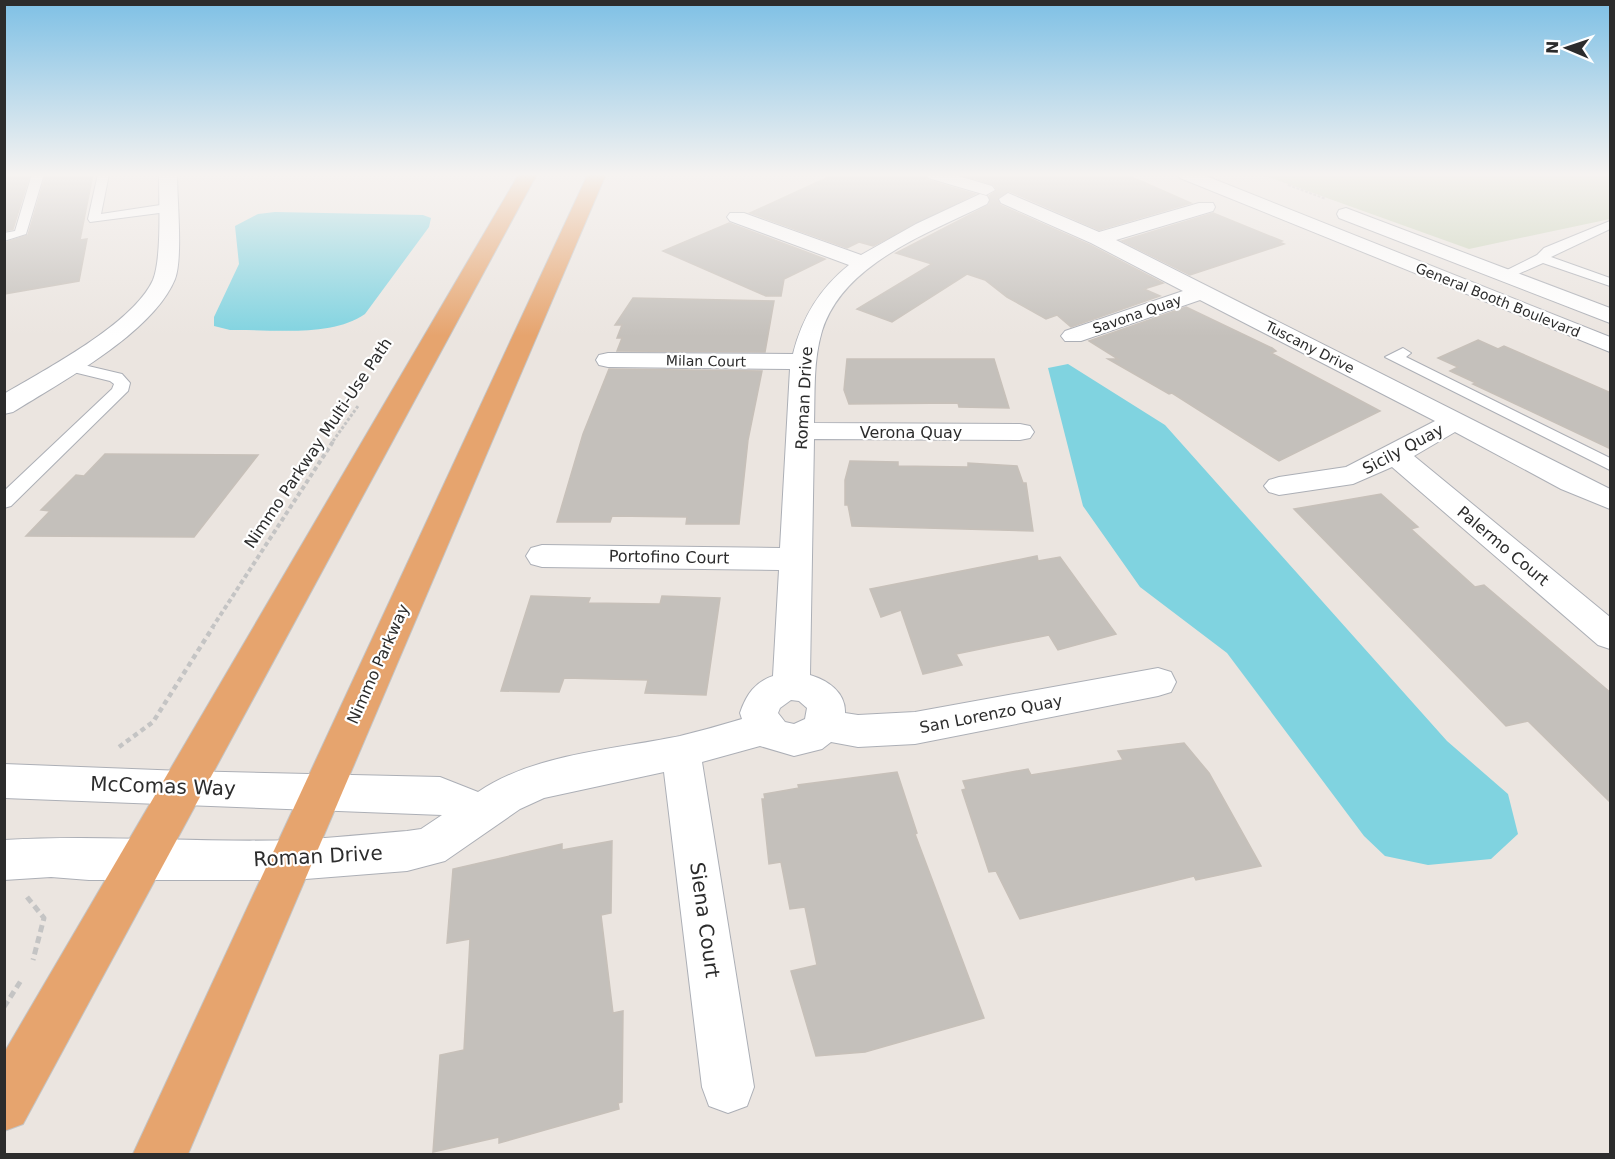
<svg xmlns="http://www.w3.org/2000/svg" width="1615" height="1159" font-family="'DejaVu Sans',sans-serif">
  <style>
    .cemetery { fill: #c9d3b9 }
    .water { fill: #80d3e0 }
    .building { fill: #c4c0bb; stroke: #c7c0b9; stroke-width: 1.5 }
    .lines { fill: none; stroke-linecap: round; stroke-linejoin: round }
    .service-casing { stroke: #acafb6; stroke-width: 2 }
    .minor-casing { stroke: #acafb6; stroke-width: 2 }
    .secondary-casing { stroke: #acafb6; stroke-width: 2 }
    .trunk-casing { stroke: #c4c4c4; stroke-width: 2 }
    .path-far4 { stroke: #c4c4c4; stroke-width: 2; stroke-dasharray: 3 1.5; stroke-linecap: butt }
    .path-far3 { stroke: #c4c4c4; stroke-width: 3; stroke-dasharray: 3 2; stroke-linecap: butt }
    .path-far2 { stroke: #c4c4c4; stroke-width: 4; stroke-dasharray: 4.5 3; stroke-linecap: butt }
    .path-far1 { stroke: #c4c4c4; stroke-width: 4.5; stroke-dasharray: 5 4; stroke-linecap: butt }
    .path { stroke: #c4c4c4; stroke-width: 5; stroke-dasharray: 7 4.5; stroke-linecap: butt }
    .service { fill: #fff; fill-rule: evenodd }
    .minor { fill: #fff; fill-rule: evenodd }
    .secondary { fill: #fff; fill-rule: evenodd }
    .trunk { fill: #e6a46e; fill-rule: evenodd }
    .labels { text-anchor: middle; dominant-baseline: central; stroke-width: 4.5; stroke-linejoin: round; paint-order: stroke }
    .far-street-label { font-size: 14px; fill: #2c2c2c; stroke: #fff }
    .street-label { font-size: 16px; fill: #2c2c2c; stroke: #fff }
    .near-street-label { font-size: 20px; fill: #2c2c2c; stroke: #fff }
  </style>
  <rect width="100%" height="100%" fill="#ebe5e0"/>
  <path class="cemetery" d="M1260,174H1610V219L1469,249Z"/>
  <g class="water">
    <path d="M275,212L423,215L431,218L429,227L365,314C331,338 271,329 230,330L214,326V317L239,264L235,226L258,214Z"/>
    <path d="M1068,364L1165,425L1447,741L1508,794L1518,834L1491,859L1428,865L1385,856L1364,836L1227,653L1140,587L1083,506L1048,368Z"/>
  </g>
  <g class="building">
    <path d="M4,174H30L13,229L4,231Z"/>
    <path d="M46,174H93L80,240L87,239L79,281L4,294V243L28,235Z"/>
    <path d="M835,174H923L927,180L975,194L873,246L859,242L847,248L750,213Z"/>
    <path d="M959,174H1125L1191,203L1099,230L1009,191L997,198L1000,205L1090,245L1163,283L1144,289L1160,296L1071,327L1057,315L1046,319L1007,297L985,280L967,274L892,322L857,309L932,264L896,253L989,205V196L997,190L994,185Z"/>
    <path d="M1213,213L1282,241L1279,242L1284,244L1190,275L1122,241Z"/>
    <path d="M729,223L825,259L784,279L781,296H766L663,251Z"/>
    <path d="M633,298L774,301L765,352L617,351L622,338H617L622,325H615Z"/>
    <path d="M1186,307L1272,348L1276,351L1271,353L1380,411L1279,461L1172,393L1169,394L1108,359H1118L1089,341Z"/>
    <path d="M1478,340L1498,349L1504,346L1611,393V449L1473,384L1476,383L1450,371L1458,367L1438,358Z"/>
    <path d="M847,359H994L1009,408L959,407L958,403L849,404L844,390Z"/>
    <path d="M609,369L762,371L748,440L739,524H686L687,517L612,516L610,522H557L583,434Z"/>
    <path d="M105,454L258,455L194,537L26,536L50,511L41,510L76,475L84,476Z"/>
    <path d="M850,461L898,462V466L968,467V463L1017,466L1023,483H1026L1033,531L852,526L848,505H845V480Z"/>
    <path d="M1381,494L1418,527L1411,529L1475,587L1484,585L1611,693V803L1528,721L1506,726L1294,509Z"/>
    <path d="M1037,556L1038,561L1060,557L1116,634L1058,650L1049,635L956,654L962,665L923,674L901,610L881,617L870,589Z"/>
    <path d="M531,596L590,598L588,603L660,604L662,596L720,598L706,695L645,693L648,680L564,678L559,692L501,691Z"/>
    <path d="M1184,743L1209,773L1261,866L1196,880L1194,876L1020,919L996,871L989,872L962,790L966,789L963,781L1028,769L1031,775L1123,760L1118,751Z"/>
    <path d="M897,772L917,833L915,834L984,1018L865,1052L816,1056L791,971L817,965L805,907L790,909L781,862L769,864L762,799H765L764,794L799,788L798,785Z"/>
    <path d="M612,841L611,913L601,915L613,1013L623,1011L622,1102L618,1103L619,1109L499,1143V1137L433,1152L440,1055L464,1050L470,939L447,943L453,869L562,844V850Z"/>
  </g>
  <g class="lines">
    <g class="service-casing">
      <g id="service">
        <path d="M32,174H44L26,234L4,241V233L15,231Z"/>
        <path d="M98,174H109L101,214L167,204L173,208L167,212L90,222L88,219Z"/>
        <path d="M1610,221V229L1551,257L1610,278V286L1543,263L1509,278H1499L1497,275L1537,255L1544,248Z"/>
        <path d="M1403,348L1411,353L1406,357L1610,458V470L1385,357Z"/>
        <path d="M67,361L122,374L130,383L128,391L11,506L4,508V491L112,389L114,384L110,381L61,369L59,366Z"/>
      </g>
    </g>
    <g class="minor-casing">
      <g id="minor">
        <path d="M159,174H177C177,199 183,258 175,279C153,333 61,382 13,412L4,414V394C46,369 133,324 153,280C162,258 159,199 159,174Z"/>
        <path d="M925,174H952L992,186L995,190L986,195L928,178Z"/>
        <path d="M1008,193L1099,232L1199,203H1213L1215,207L1213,211L1116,240L1610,489V509L1561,489L1455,432L1414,456L1610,617V649L1598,645L1392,467L1353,484L1279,495L1269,492L1264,486L1269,480L1279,477L1346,467L1435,421L1200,300L1081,341H1065L1061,336L1065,331L1183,291L1091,243L1001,203L999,199Z"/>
        <path d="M980,194L987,196L989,200L987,204C929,233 843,263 822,331C813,361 815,392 814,423L1020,424L1030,426L1034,432L1030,438L1020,440L814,439L810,675C827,680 846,692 845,713L858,715L915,712L1158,668L1171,672L1176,682L1171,692L1158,696L915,744L858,747L831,742L822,749L794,756L760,746L702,762L754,1087L747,1106L728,1113L709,1106L702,1087L664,772L544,798L520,809L445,861L407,871L293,880H89L51,877L4,880V840C100,834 197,843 293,840C331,838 369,834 407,831L421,829L442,815L4,798V764L183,771L440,777L478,792C536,753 613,750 680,736C701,731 721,725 742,719L740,713C746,695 755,682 773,676L779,570L542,567L531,564L526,556L531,548L542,545L780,548L790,369L608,367L599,365L596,360L599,355L608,353L793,354C802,318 819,289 849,265L730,221L727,217L730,213H744L861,255L916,224ZM791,700L799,701L807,708L805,719L794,724L785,722L778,713L780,708Z"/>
      </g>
    </g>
    <g class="secondary-casing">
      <g id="secondary">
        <path d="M1177,174H1201L1610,337V352L1180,178Z"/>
        <path d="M1346,208L1610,308V323L1339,218L1337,214L1339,210Z"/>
      </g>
    </g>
    <g class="trunk-casing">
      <g id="trunk">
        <path d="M519,174H537L23,1124L4,1131V1053Z"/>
        <path d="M588,174H606L188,1154H133Z"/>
      </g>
    </g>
    <path class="path-far4" d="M1288,185L1326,199"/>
    <path class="path-far3" d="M333,441L358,406"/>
    <path class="path-far2" d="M212,628L334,440"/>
    <path class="path-far1" d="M119,747L153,722L213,627"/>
    <g class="path">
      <path d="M27,897L44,918L33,960"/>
      <path d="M4,1007L22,979"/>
    </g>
    <use href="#service" class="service"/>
    <use href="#minor" class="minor"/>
    <use href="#secondary" class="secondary"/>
    <use href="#trunk" class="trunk"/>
  </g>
  <linearGradient id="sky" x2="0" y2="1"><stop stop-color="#7ec0e5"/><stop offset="0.52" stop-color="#f6f3f1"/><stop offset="1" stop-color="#f6f3f1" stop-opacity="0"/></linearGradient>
  <rect width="1615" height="336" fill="url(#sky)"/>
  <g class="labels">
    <g class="far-street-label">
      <text transform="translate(1498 300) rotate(22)">General Booth Boulevard</text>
      <text transform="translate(1137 314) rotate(-19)">Savona Quay</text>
      <text transform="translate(1310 347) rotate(27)">Tuscany Drive</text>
      <text transform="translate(706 361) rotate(1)">Milan Court</text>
    </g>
    <g class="street-label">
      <text transform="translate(804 398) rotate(-87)">Roman Drive</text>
      <text x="911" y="432">Verona Quay</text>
      <text transform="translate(318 443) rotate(-56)">Nimmo Parkway Multi-Use Path</text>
      <text transform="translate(1403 449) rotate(-28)">Sicily Quay</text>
      <text transform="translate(1503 546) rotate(40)">Palermo Court</text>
      <text transform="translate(669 557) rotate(1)">Portofino Court</text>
      <text transform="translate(378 664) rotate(-66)">Nimmo Parkway</text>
      <text transform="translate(991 714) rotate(-11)">San Lorenzo Quay</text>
    </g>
    <g class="near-street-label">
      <text transform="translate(163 786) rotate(2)">McComas Way</text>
      <text transform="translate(318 856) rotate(-3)">Roman Drive</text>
      <text transform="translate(705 920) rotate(82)">Siena Court</text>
    </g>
  </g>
  <rect width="1615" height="1159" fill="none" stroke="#2c2c2c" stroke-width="12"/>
  <g transform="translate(1567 48) rotate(272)" stroke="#ffffff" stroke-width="4.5" paint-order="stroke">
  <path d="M0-4.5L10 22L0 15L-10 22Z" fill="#2c2c2c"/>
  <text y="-9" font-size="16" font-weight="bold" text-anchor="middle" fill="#2c2c2c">N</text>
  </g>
</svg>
